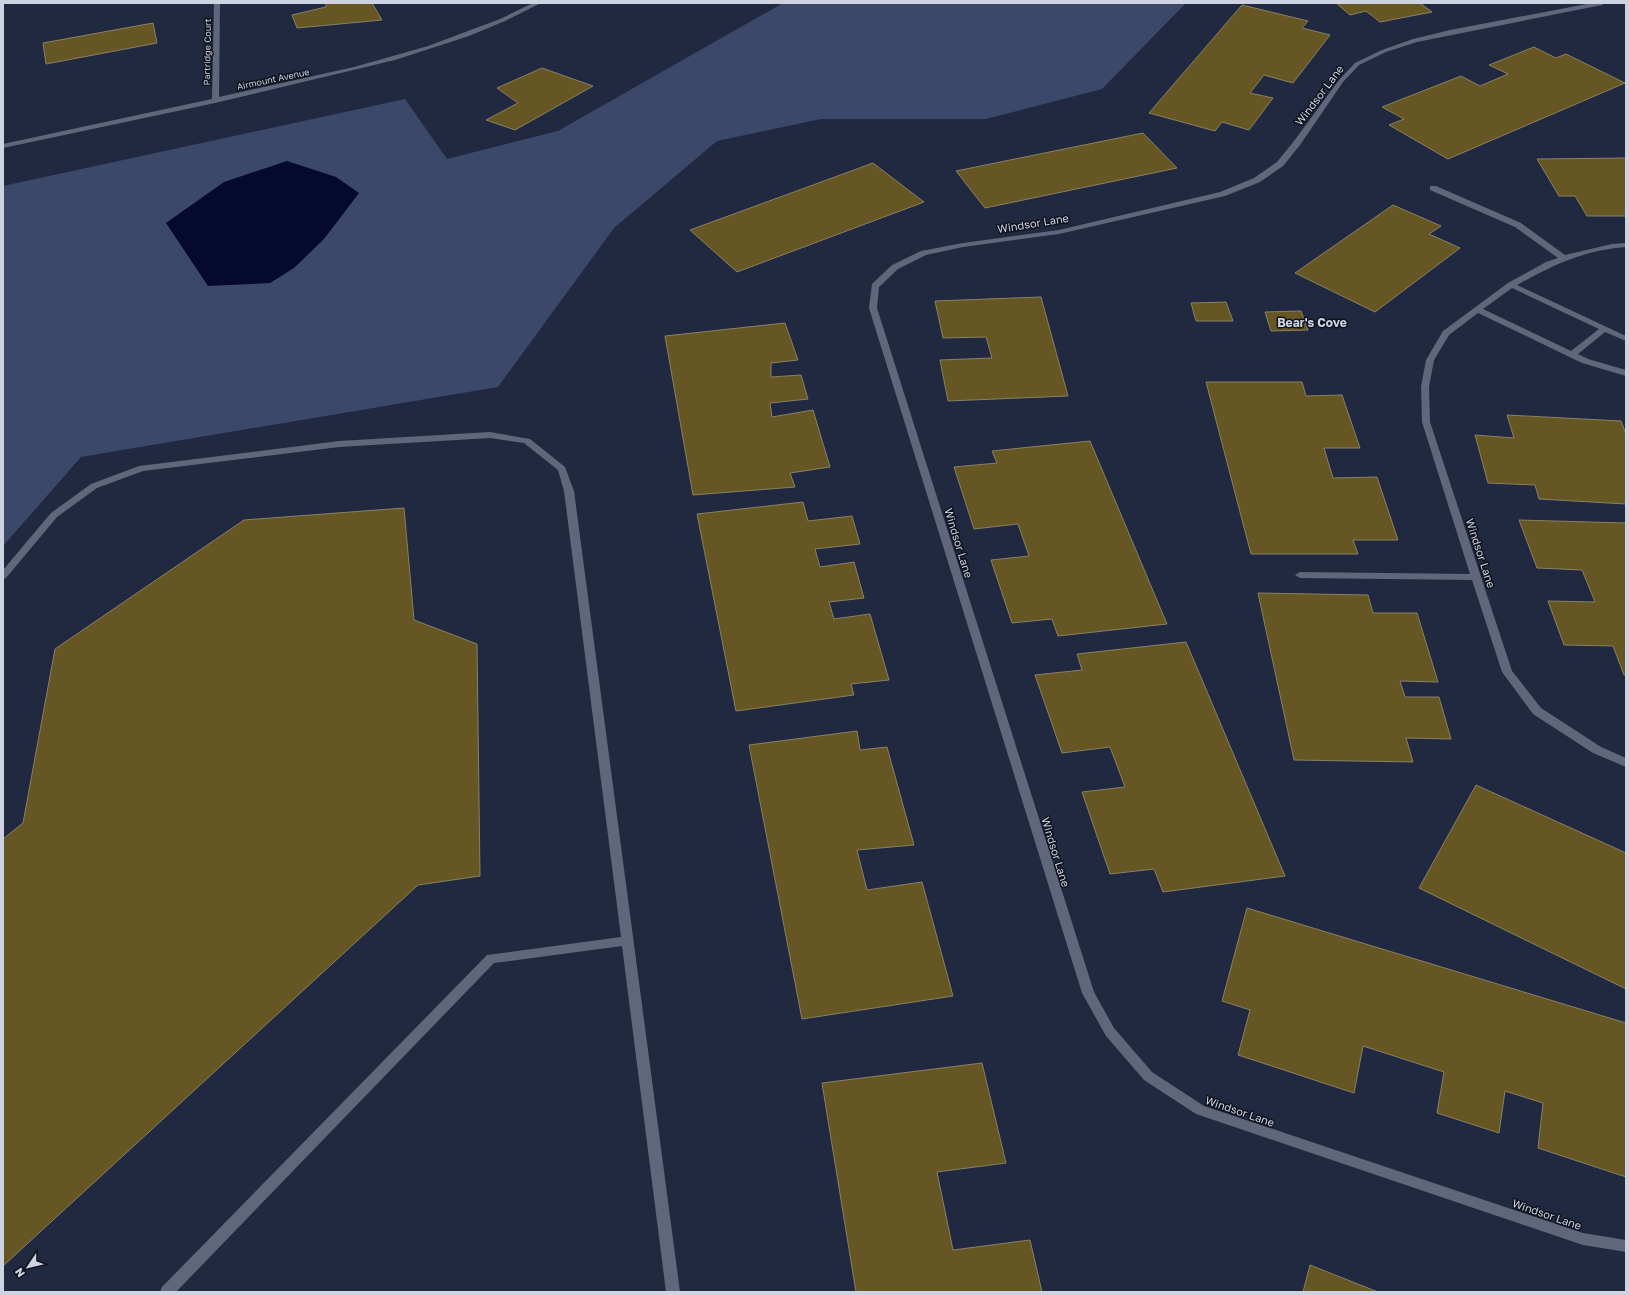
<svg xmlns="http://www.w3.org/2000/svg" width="1629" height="1295" font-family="'Golos Text',sans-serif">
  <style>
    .green { fill: #3c4869 }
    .water { fill: #050a2d }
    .building { fill: #655624; stroke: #8a8164 }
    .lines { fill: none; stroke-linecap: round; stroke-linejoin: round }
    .minor { fill: #60677b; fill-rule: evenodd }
    .labels { text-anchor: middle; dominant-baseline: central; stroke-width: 3; stroke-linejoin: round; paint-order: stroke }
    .far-street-label { font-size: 9px; fill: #cdd3e1; stroke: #0f121c }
    .street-label { font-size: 11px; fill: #cdd3e1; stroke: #0f121c }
    .neighbourhood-label { font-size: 12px; font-weight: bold; fill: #cdd3e1; stroke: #0f121c }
  </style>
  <rect width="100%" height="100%" fill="#212940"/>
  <path class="green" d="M783,3H1186L1102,89L986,119H821L717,141L614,228L498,387L81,457L3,546V186L405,99L447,159L558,131Z"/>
  <path class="water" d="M287,161L336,177L359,193L324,239L294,268L270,283L208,286L166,223L224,182Z"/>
  <g class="building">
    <path d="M326,3H372L382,20L297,28L292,15L326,7Z"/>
    <path d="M1336,3H1420L1432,12L1380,22L1366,11L1350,15Z"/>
    <path d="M1242,5L1308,21L1302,28L1330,35L1293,83L1264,75L1250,93L1273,98L1249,130L1222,122L1215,131L1149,113Z"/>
    <path d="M153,23L157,43L46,64L43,43Z"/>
    <path d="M1534,47L1556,58L1566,54L1625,83L1448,159L1389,125L1404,119L1382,107L1461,76L1480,86L1508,74L1489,65Z"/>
    <path d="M542,68L593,86L515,130L486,120L518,103L497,88Z"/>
    <path d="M1143,133L1177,168L985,208L956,171Z"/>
    <path d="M1626,158V216H1587L1575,196H1559L1537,159Z"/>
    <path d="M873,163L924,202L737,272L690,230Z"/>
    <path d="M1393,205L1441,226L1429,234L1460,248L1375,312L1295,273Z"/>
    <path d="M1041,297L1068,396L948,401L940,360L992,358L986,337L943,338L935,301Z"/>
    <path d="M1226,302L1233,321H1196L1191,303Z"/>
    <path d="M1301,311L1308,330L1271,331L1265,312Z"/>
    <path d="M785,323L798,360L771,363V377L801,375L808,399L770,403L772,417L813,410L830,467L790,473L795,487L693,495L665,336Z"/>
    <path d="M1206,382H1302L1306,396L1342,395L1360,448H1324L1333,478L1377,477L1398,540H1353L1358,554H1251Z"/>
    <path d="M1507,415L1621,421L1626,434V504L1539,499L1535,485L1488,483L1475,435L1514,438Z"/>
    <path d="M1090,441L1167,624L1058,636L1052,619L1012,623L991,560L1029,556L1018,524L974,529L954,467L997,463L992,451Z"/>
    <path d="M803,502L808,521L852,516L860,544L815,549L820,567L854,562L864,598L829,602L834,619L870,614L889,680L851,684L854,695L736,711L697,514Z"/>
    <path d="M404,508L414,620L477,644L480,876L418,885L3,1266V839L23,823L55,649L244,520Z"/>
    <path d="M1519,520L1626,523V675H1624L1613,646L1564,645L1548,601L1595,602L1582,570L1537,568Z"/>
    <path d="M1258,593L1368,595L1373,613H1417L1438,682L1400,681L1405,697H1439L1451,739L1406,738L1413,762L1294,760Z"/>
    <path d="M1186,642L1285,876L1163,892L1154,869L1110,874L1082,792L1125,787L1110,747L1062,753L1035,675L1082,670L1077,654Z"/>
    <path d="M857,731L860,750L887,747L914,845L857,850L867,890L922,882L953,996L802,1019L749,745Z"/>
    <path d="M1476,785L1626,853V989L1419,888Z"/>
    <path d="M1247,908L1626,1023V1177L1538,1148L1543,1103L1505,1091L1499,1133L1437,1113L1444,1072L1363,1046L1354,1093L1238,1055L1250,1010L1222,1001Z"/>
    <path d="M982,1063L1006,1163L937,1172L953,1250L1030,1240L1042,1292H856L822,1083Z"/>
    <path d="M1310,1265L1378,1292H1303Z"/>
  </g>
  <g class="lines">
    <g class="minor">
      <path d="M214,3H220L219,97L354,67L428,46L500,19L533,3H541L505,21L469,36L395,60L215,103L3,148V144L212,99Z"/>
      <path d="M1592,3H1605L1602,5L1417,42L1386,52L1359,65L1343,82L1300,145L1283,166L1260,182L1225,196L1059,234L963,247L926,255L898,269L879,287L877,308L1094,992L1114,1028L1152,1072L1204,1106L1583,1233L1626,1240V1252L1583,1245L1196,1114L1144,1080L1106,1036L1082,993L869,308L872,284L892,265L921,251L963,243L1059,230L1220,192L1254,178L1277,162L1294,141L1339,80L1355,63L1382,50L1413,39L1450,30Z"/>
      <path d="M1430,186H1436L1521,223L1565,255L1612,244L1626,243V247C1584,250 1553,265 1517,285L1626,336V341L1605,332L1578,354L1588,359L1626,370V376L1582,363L1478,313L1449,335L1434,360L1429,387L1430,422L1512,671L1541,708L1601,747L1626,758V767L1593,753L1533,714L1502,672L1472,580L1300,578L1295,575L1300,572L1470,574L1422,422L1421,387L1426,360L1443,331L1508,283L1546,262L1558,258L1515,227L1430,190ZM1512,288L1599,329L1571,351L1483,309Z"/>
      <path d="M490,432L530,439L565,467L574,491L680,1292H666L622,946L494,963L176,1292H160L162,1287L487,955L621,937L564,491L558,470L524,443L490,438L339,447L143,471L97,488L57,517L6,578L3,579V570L51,513L91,484L139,466L339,441Z"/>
    </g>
  </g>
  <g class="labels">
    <g class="far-street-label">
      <text transform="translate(207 52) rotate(-89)">Partridge Court</text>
      <text transform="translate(273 79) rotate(-12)">Airmount Avenue</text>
    </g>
    <g class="street-label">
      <text transform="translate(1319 95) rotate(-53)">Windsor Lane</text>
      <text transform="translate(1033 223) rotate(-9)">Windsor Lane</text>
      <text transform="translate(959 543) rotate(73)">Windsor Lane</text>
      <text transform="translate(1481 553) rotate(72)">Windsor Lane</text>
      <text transform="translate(1056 852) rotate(73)">Windsor Lane</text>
      <text transform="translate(1240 1111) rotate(19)">Windsor Lane</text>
      <text transform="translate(1547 1214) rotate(19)">Windsor Lane</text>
    </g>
    <g class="neighbourhood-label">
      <text x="1312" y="322">Bear's Cove</text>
    </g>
  </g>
  <rect width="1629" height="1295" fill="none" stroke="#cdd3e1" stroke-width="8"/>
  <g transform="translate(28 1267) rotate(235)" stroke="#0f121c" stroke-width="3" paint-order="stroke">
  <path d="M0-3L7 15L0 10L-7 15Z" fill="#cdd3e1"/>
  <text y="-6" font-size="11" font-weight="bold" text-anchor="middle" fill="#cdd3e1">N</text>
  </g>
</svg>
